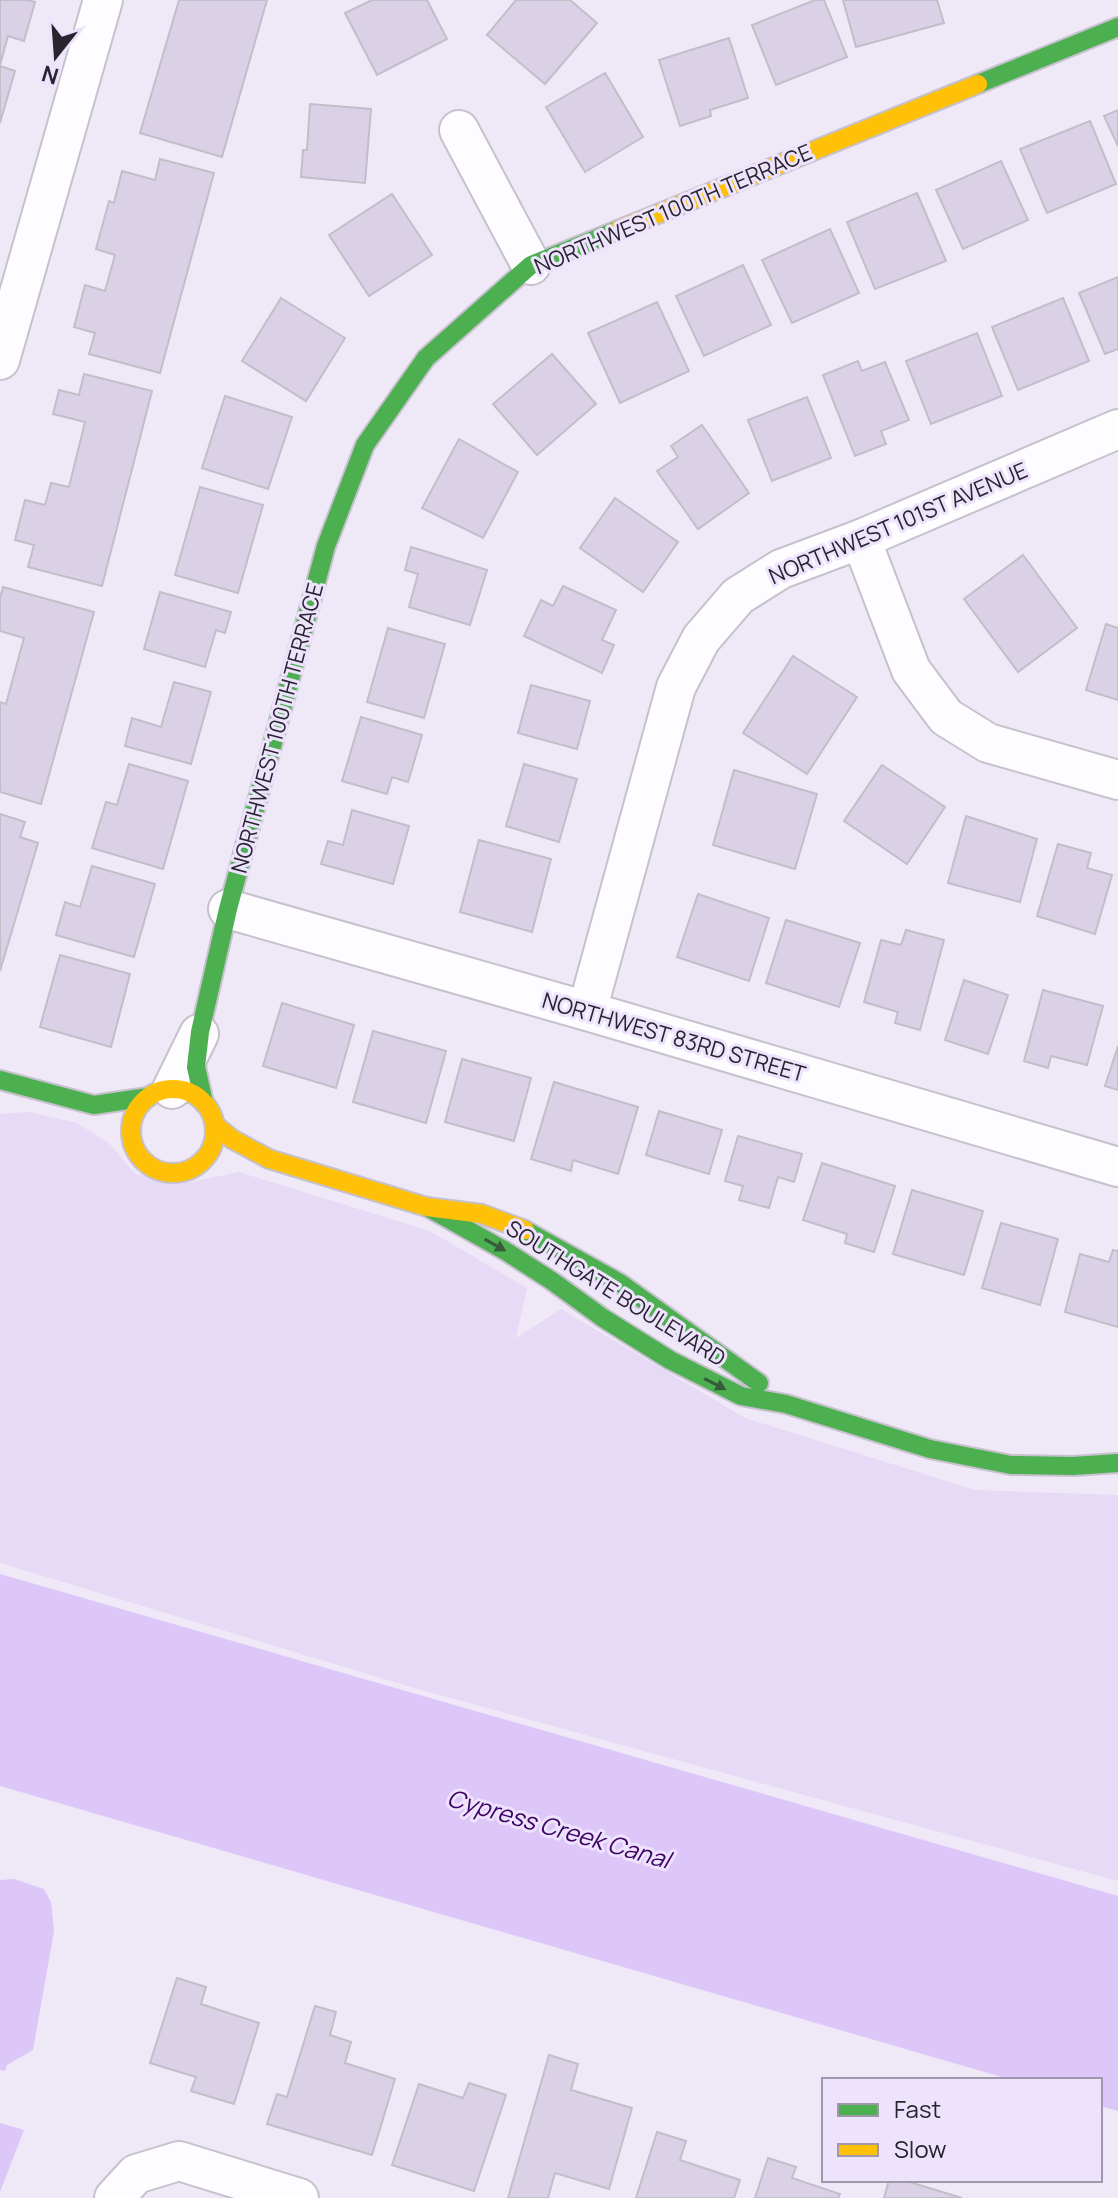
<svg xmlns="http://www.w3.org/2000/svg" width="1118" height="2198" font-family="Manrope,sans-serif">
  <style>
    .green { fill: #e6daf6 }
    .water { fill: #ddc6f8 }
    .building { fill: #dad1e6; stroke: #c2bec9; stroke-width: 2 }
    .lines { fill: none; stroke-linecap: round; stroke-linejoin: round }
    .street-casing { stroke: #c6c1cd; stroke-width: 42 }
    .fast-casing { stroke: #c6c1cd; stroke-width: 22 }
    .slow-casing { stroke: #c6c1cd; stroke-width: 22 }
    .street { stroke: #fdfcfe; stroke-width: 38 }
    .fast { stroke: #4caf50; stroke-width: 18 }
    .slow { stroke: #ffc107; stroke-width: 18 }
    .oneway { fill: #375c3c }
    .labels { text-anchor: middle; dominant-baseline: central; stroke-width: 6; stroke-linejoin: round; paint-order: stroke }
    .street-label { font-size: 22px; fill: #29252f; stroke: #eee3fd }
    .water-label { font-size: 24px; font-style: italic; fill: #3e0265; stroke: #eee3fd }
  </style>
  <rect width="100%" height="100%" fill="#efe9f7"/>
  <path class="green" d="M29,1112L77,1123L109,1143L135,1174L180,1184L239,1172L430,1231L527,1288L516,1338L561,1309L745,1418L975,1490L1118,1495V1881L414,1688L0,1563V1114Z"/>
  <g class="water">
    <path d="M0,1574L1118,1896V2111L1100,2106V2080H1012L0,1786Z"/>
    <path d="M14,1879L44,1889L51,1902L54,1931L33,2050L7,2065L5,2071L0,2070V1880Z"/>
    <path d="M0,2123L24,2130L0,2192Z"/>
  </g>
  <g class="building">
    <path d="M0,0H28L35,2L24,41L8,36L0,65Z"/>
    <path d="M179,0H267L222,157L140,133Z"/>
    <path d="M372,0H427L447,39L377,75L345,13Z"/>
    <path d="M516,0H570L597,23L545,84L487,35Z"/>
    <path d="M815,0H824L847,57L776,85L752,25Z"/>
    <path d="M843,0H937L944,23L856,47Z"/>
    <path d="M729,38L748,98L710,110L711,116L680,126L659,60Z"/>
    <path d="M0,66L15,71L0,123Z"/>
    <path d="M605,73L643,137L585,172L546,107Z"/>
    <path d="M310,104L371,109L365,183L301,177L303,150H307Z"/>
    <path d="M1118,110V146L1104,116Z"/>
    <path d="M1090,121L1116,184L1047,213L1020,149Z"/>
    <path d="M160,159L214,173L160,373L89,354L95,333L74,327L85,285L105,291L115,255L96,249L109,201L114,203L122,171L155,180Z"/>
    <path d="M1001,161L1028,220L963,249L936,190Z"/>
    <path d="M917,193L946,261L875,289L847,222Z"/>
    <path d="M392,194L432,255L369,296L329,235Z"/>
    <path d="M830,229L859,293L792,323L762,260Z"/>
    <path d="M743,265L771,325L704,356L676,296Z"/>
    <path d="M1118,277V349L1105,354L1079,293Z"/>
    <path d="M281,298L345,338L306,401L242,361Z"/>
    <path d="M1063,298L1089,361L1018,390L992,327Z"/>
    <path d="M657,302L689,371L620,403L588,333Z"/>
    <path d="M977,333L1002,396L931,424L906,361Z"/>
    <path d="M552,354L596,404L537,455L493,404Z"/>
    <path d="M858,361L862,371L885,362L909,420L881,431L886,444L855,456L823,375Z"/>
    <path d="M84,374L152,391L102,586L28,567L34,545L15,540L25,500L45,505L51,483L69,487L85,422L53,414L59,390L79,395Z"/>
    <path d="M225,396L292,417L268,489L202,468Z"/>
    <path d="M807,397L831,458L772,481L748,420Z"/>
    <path d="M702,425L749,493L698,529L657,471L678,457L671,446Z"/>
    <path d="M459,439L518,472L483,538L422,508Z"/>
    <path d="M200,487L263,505L238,593L175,575Z"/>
    <path d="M615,498L678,542L643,592L580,548Z"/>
    <path d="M411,547L487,570L470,625L409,607L418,574L405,570Z"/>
    <path d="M1023,555L1077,628L1018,672L964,599Z"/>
    <path d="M563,586L616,610L602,640L614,645L602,673L524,636L541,600L553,606Z"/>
    <path d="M3,587L94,612L41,804L0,792V702L6,704L24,638L0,631V598Z"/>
    <path d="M160,592L231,612L225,633L216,630L205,667L144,649Z"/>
    <path d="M1106,624L1118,628V700L1086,690Z"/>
    <path d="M388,628L445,644L424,718L367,702Z"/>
    <path d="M793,656L857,697L807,774L743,733Z"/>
    <path d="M174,682L211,692L191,764L125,746L132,718L161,727Z"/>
    <path d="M531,685L590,701L577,749L518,733Z"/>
    <path d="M361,717L422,735L408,782L392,777L387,794L342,781Z"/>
    <path d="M129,764L188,781L163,869L92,848L106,802L117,805Z"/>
    <path d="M524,764L577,779L559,842L506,826Z"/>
    <path d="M882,765L945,807L907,864L844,821Z"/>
    <path d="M734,770L817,794L795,869L713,845Z"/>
    <path d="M352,810L409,826L393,884L321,864L328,841L343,845Z"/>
    <path d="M0,814L25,822L20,837L38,843L0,971Z"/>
    <path d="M966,816L1037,839L1020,902L948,883Z"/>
    <path d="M479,840L551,859L532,932L460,912Z"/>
    <path d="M1058,844L1091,853L1087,868L1112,875L1095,934L1037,916Z"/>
    <path d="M92,866L155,884L134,957L56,935L65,902L80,907Z"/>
    <path d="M698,894L769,918L749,981L677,957Z"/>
    <path d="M786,920L860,943L839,1007L766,983Z"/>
    <path d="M906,930L944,940L920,1030L895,1023L898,1012L864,1002L881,940L901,945Z"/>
    <path d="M60,955L130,974L111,1047L40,1027Z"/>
    <path d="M964,980L1008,995L988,1054L945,1040Z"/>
    <path d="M1043,990L1103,1006L1087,1065L1051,1056L1048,1068L1024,1061Z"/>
    <path d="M282,1003L354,1025L336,1088L263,1066Z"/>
    <path d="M373,1031L446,1051L426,1123L353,1102Z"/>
    <path d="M1118,1046V1090L1105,1086Z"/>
    <path d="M462,1059L531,1078L514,1141L445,1122Z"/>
    <path d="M554,1082L638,1107L618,1174L573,1160L571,1171L531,1159Z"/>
    <path d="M659,1111L722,1130L709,1174L646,1155Z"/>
    <path d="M738,1136L802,1154L794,1182L778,1177L769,1208L739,1200L743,1186L725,1181Z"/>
    <path d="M822,1163L895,1186L874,1252L845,1243L847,1234L803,1220Z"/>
    <path d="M912,1190L983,1211L964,1275L893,1254Z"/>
    <path d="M1001,1223L1058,1239L1040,1305L982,1288Z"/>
    <path d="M1113,1250L1118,1251V1327L1065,1312L1080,1254L1109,1262Z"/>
    <path d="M177,1978L206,1987L201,2004L259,2023L234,2104L191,2091L196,2077L150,2063Z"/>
    <path d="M315,2006L336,2012L330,2035L351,2042L345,2063L395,2079L372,2155L267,2124L277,2094L287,2097Z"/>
    <path d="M549,2055L578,2064L571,2090L632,2108L609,2189L555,2173L548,2198H508Z"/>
    <path d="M469,2083L506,2095L474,2191L392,2165L419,2084L463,2098Z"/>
    <path d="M657,2132L686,2141L680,2160L740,2180L734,2198H636Z"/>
    <path d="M768,2158L796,2167L792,2178L840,2194L838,2198H755Z"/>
    <path d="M889,2180H903L962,2198H884Z"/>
  </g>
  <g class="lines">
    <g class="street-casing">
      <g id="street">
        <path d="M459,130L531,265"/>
        <path d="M0,360L103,0"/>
        <path d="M861,539L911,670L946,717L988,743L1118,780"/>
        <path d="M228,909L587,1011L1118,1167"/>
        <path d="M587,1011L676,687L701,639L738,596L781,569L861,539L1118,429"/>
        <path d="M172,1089L199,1034"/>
        <path d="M114,2198L136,2174L179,2161L299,2198"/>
      </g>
    </g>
    <g class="fast-casing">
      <g id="fast">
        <path d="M978,84L1118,27"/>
        <path d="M0,1080L94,1105L148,1097"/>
        <path d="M204,1103L196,1067L200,1032L228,909L326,546L365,445L426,358L531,265L618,230"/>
        <path d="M427,1207L507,1252L552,1281L603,1318L670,1360L741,1396L786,1404L930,1449L1011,1465L1073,1466L1118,1463"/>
        <path d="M525,1230L620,1283L759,1383"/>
      </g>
    </g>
    <g class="slow-casing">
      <g id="slow">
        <path d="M618,230L978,84"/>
        <circle cx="173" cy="1131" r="42"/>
        <path d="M215,1125L232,1139L269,1159L427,1207L482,1214L525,1230"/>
      </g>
    </g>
    <use href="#street" class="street"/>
    <use href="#fast" class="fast"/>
    <use href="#slow" class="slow"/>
  </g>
  <defs><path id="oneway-solid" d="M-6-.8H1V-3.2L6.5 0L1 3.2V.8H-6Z" transform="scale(2)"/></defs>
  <g class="oneway">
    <use href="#oneway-solid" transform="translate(495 1245) rotate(29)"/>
    <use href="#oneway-solid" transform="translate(715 1384) rotate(27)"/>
  </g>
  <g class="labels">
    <g class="street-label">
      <text transform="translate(673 209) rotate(-23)">NORTHWEST 100TH TERRACE</text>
      <text transform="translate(898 523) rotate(-23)">NORTHWEST 101ST AVENUE</text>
      <text transform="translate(277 728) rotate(-75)">NORTHWEST 100TH TERRACE</text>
      <text transform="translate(674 1037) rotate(16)">NORTHWEST 83RD STREET</text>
      <text transform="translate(616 1293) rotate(32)">SOUTHGATE BOULEVARD</text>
    </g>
    <g class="water-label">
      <text transform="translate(559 1828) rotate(16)">Cypress Creek Canal</text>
    </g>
  </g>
  <rect x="822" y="2078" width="280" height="104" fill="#eee3fd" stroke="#9f97ab" stroke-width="2"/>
  <rect x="838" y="2104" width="40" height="12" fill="#4caf50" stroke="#9f97ab" stroke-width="2"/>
  <text x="894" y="2118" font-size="24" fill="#29252f">Fast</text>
  <rect x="838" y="2144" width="40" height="12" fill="#ffc107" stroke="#9f97ab" stroke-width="2"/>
  <text x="894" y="2158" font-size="24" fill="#29252f">Slow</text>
  <g transform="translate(56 56) rotate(197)" stroke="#eee3fd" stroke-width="6" paint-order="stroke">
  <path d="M0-6L14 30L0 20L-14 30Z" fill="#29252f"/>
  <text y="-12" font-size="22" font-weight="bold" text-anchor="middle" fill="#29252f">N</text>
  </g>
</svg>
